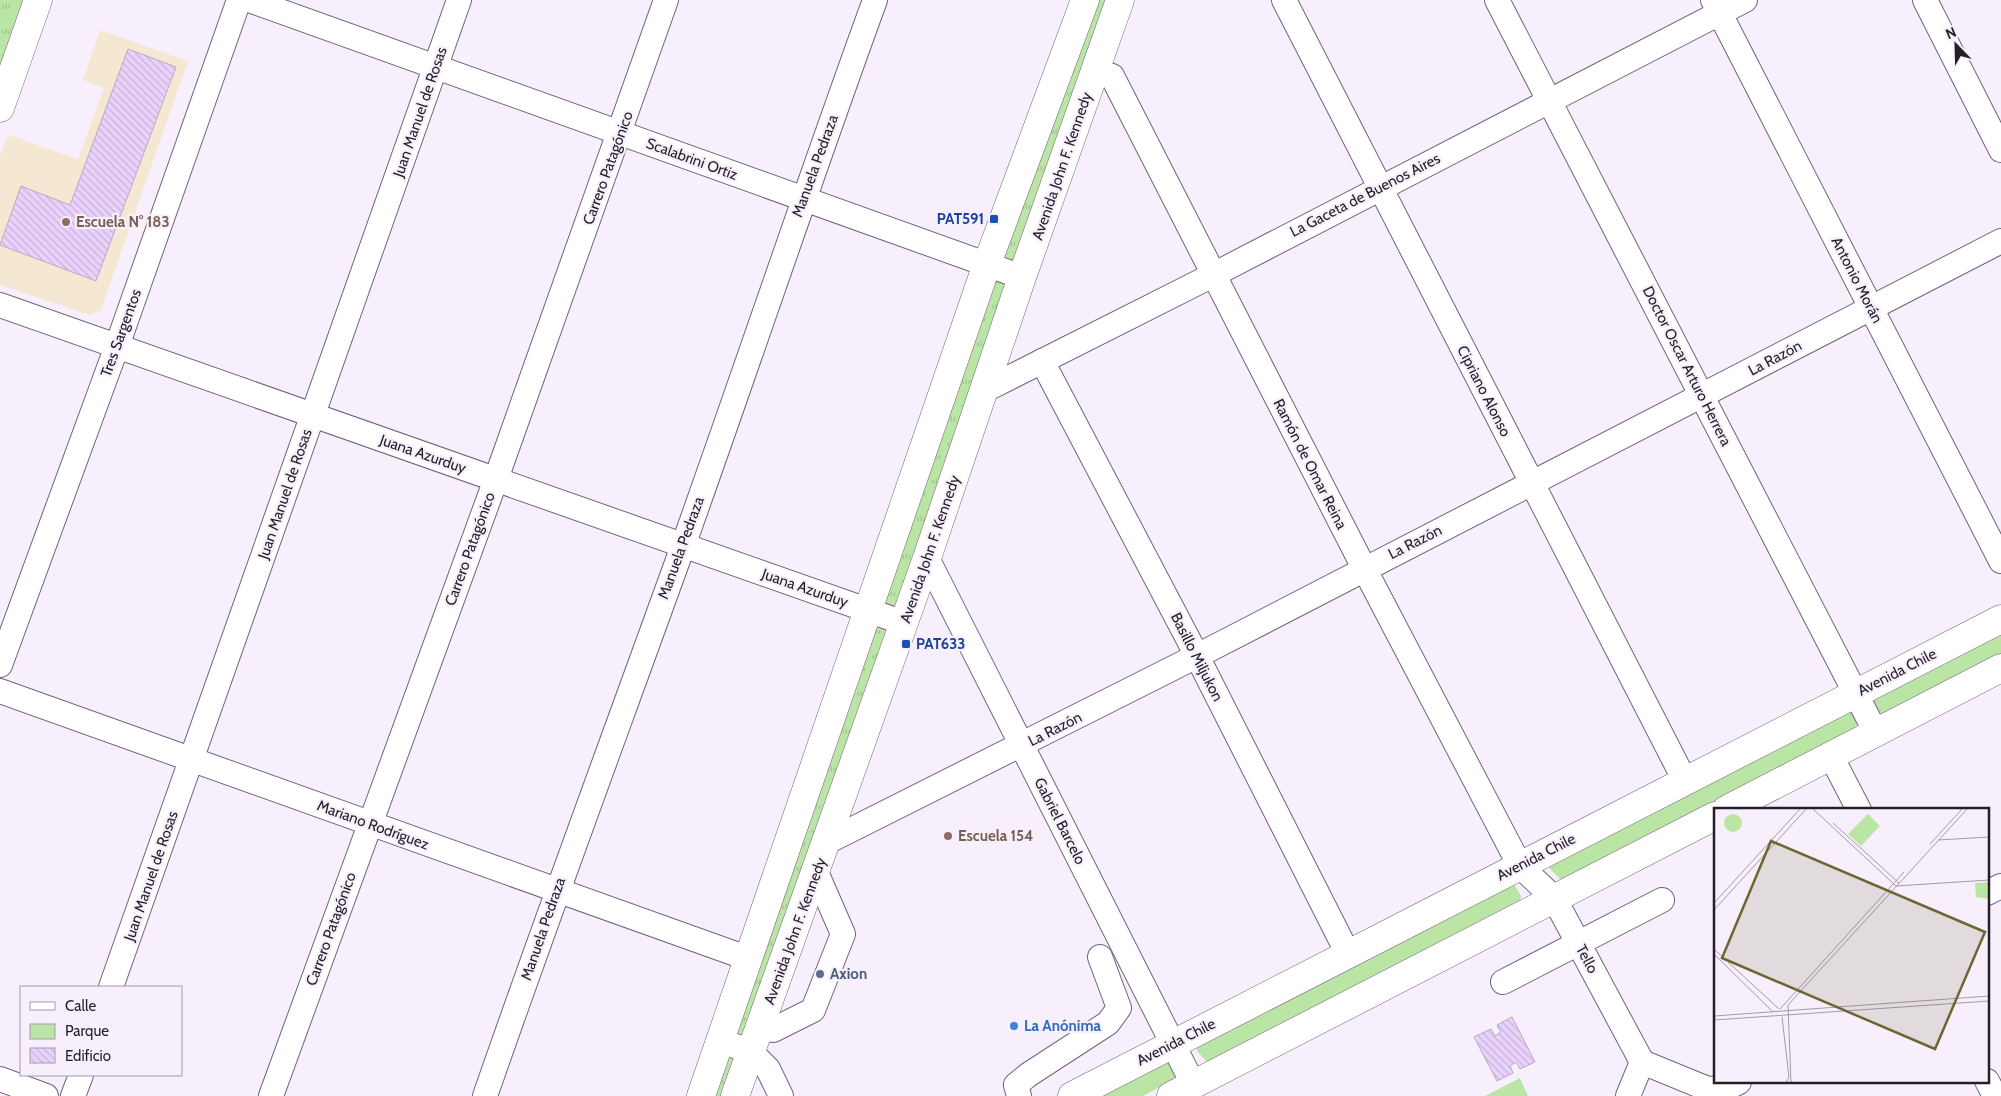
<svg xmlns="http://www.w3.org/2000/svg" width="2001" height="1096" font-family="Cabin,sans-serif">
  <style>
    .education { fill: #f4e8d3 }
    .grass { fill: url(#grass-tufts) }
    .park { fill: #bae5a4 }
    .building { fill: url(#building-back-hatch); stroke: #b8a9c5 }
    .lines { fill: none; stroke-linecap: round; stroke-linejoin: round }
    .minor-casing { stroke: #71637d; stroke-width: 26 }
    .major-casing { stroke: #71637d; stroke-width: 29 }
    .minor { stroke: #fff; stroke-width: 24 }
    .major { stroke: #fff; stroke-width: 28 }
    .transit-dot { fill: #1a4fb4; stroke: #f7f0fc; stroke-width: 2 }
    .education-dot { fill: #8d6e63; stroke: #f7f0fc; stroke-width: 2 }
    .service-dot { fill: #5c6f8a; stroke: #f7f0fc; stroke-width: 2 }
    .shop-dot { fill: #3f7fe0; stroke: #f7f0fc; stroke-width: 2 }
    .labels { text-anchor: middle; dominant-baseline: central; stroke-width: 4.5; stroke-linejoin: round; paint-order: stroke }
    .street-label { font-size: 15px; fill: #241e29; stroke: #f7f0fc }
    .transit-label { font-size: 15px; font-weight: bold; fill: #164399; stroke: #f7f0fc; text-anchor: end }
    .education-label { font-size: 15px; font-weight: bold; fill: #785e54; stroke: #f7f0fc; text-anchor: start }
    .service-label { font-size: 15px; font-weight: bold; fill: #4e5e75; stroke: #f7f0fc; text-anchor: start }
    .shop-label { font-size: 15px; font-weight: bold; fill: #366cbe; stroke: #f7f0fc; text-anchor: start }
    .inset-road { fill: none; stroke: #a39ca8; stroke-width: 1 }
    .view { fill: #6e6632; fill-opacity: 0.15; stroke: #6e6632; stroke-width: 2.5 }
    .inset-edge { fill: none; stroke: #241e29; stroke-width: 2.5 }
  </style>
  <defs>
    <pattern id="grass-tufts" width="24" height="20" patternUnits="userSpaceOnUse" patternTransform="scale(1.25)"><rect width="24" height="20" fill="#bae5a4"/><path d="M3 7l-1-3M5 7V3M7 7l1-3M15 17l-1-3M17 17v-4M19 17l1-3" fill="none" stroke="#a0c48d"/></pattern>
    <pattern id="building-back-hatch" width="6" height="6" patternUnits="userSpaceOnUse" patternTransform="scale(1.25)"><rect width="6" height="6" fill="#e9d2fb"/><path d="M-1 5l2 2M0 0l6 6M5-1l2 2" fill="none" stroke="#c8b4d7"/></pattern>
  </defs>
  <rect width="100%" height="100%" fill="#f7f0fc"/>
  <path class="education" d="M100,30L188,61L101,310L90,315L0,285V156L8,135L78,159L104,88L83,80Z"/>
  <g class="grass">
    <path d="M0,0H38L0,108Z"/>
    <path d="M1085,0H1120L735,1096H701Z"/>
  </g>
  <g class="park">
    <path d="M1095,0H1111L1087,68L1073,64Z"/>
    <path d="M2001,627V658L1888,715L1882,714L1872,704L1873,698Z"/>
    <path d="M1840,706L1853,711L1857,718L1855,729L1570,879H1560L1549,868L1551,861Z"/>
    <path d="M1514,884L1521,896L1520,903L1215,1060L1207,1062L1197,1051V1045Z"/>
    <path d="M1168,1057L1177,1078L1143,1096H1094Z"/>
    <path d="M1520,1078L1528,1096H1485Z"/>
  </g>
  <g class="building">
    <path d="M128,49L176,67L96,281L0,245L21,186L70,205Z"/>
    <path d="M1512,1017L1535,1062L1520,1069L1516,1062L1510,1066L1513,1073L1497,1081L1474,1037L1491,1029L1495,1036L1501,1032L1497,1025Z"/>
  </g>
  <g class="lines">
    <g class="minor-casing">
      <g id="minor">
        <path d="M249,0L1022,277"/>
        <path d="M1284,0L1685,781"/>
        <path d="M1497,0L1876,733"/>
        <path d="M1713,0L2001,561"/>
        <path d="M1925,0L2001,150"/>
        <path d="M1095,70L1112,76L1364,568L1520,866L1554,898L1642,1062"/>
        <path d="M0,305L904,623"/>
        <path d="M1042,361L1197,656L1348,954"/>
        <path d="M985,390L1213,275L1745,0"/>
        <path d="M927,558L1193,1084"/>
        <path d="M0,665L117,346L239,0"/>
        <path d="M0,691L747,958"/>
        <path d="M1831,756L1859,810"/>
        <path d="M827,842L1197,656L2001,241"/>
        <path d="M1987,893L2001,886"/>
        <path d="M1503,982L1662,900"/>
        <path d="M111,987L459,0"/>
        <path d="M759,1027L773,1030L813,1010L843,934L816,872"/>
        <path d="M720,1041L750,1051L768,1069L781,1096"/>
        <path d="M0,1079L46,1096"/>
        <path d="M1987,1081L1995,1096"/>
        <path d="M73,1096L81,1075"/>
        <path d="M271,1096L496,479L666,0"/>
        <path d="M485,1096C549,912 617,729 683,546C748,364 809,181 875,0"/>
        <path d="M1019,1096L1016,1085L1028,1075L1108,1023L1119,1008L1100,957"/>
        <path d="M1628,1096L1642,1062L1708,1089L1727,1088L1739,1082"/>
      </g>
    </g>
    <g class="major-casing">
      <g id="major">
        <path d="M0,108L38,0"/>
        <path d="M1726,810L2001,668"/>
        <path d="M701,1096L987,264L1085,0"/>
        <path d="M735,1096L927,558L1022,277L1120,0"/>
        <path d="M1072,1096L2001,619"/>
        <path d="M1171,1096L1715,816"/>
      </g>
    </g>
    <use href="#minor" class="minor"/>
    <use href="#major" class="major"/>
  </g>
  <g class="transit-dot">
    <rect x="989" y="214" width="10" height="10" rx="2.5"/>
    <rect x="901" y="639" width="10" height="10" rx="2.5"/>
  </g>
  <g class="education-dot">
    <circle cx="66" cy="222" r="5"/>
    <circle cx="948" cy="836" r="5"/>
  </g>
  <circle class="service-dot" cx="820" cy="974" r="5"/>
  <circle class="shop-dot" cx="1014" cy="1026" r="5"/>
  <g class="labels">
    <g class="street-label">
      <text transform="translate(420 112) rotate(-71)">Juan Manuel de Rosas</text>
      <text transform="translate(692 159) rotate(20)">Scalabrini Ortiz</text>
      <text transform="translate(815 166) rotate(-70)">Manuela Pedraza</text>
      <text transform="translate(1062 166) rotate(-71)">Avenida John F. Kennedy</text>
      <text transform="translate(608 168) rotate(-70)">Carrero Patagónico</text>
      <text transform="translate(1365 195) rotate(-27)">La Gaceta de Buenos Aires</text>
      <text transform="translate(1857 280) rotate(63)">Antonio Morán</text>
      <text transform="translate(121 333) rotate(-70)">Tres Sargentos</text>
      <text transform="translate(1775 358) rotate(-28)">La Razón</text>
      <text transform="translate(1687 366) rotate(63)">Doctor Oscar Arturo Herrera</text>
      <text transform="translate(1484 391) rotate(63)">Cipriano Alonso</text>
      <text transform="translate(423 454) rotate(19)">Juana Azurduy</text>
      <text transform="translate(1310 464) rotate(63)">Ramón de Omar Reina</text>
      <text transform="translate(285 494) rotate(-71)">Juan Manuel de Rosas</text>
      <text transform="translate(1415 542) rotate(-27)">La Razón</text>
      <text transform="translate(681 548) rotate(-70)">Manuela Pedraza</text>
      <text transform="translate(470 549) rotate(-70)">Carrero Patagónico</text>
      <text transform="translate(930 549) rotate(-71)">Avenida John F. Kennedy</text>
      <text transform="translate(805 588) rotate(19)">Juana Azurduy</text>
      <text transform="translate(1197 657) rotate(63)">Basillo Miljukon</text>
      <text transform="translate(1897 672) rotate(-27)">Avenida Chile</text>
      <text transform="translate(1055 729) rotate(-27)">La Razón</text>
      <text transform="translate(1060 821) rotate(63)">Gabriel Barcelo</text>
      <text transform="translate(373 825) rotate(20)">Mariano Rodríguez</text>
      <text transform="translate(1536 857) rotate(-27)">Avenida Chile</text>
      <text transform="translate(151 876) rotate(-71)">Juan Manuel de Rosas</text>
      <text transform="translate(331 929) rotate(-70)">Carrero Patagónico</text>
      <text transform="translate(543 929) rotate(-71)">Manuela Pedraza</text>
      <text transform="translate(795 931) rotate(-70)">Avenida John F. Kennedy</text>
      <text transform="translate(1587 959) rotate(62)">Tello</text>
      <text transform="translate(1176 1042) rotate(-27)">Avenida Chile</text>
    </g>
    <g class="transit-label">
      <text x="984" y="219">PAT591</text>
      <text x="916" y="644" text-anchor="start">PAT633</text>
    </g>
    <g class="education-label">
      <text x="76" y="222">Escuela N° 183</text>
      <text x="958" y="836">Escuela 154</text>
    </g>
    <g class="service-label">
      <text x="830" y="974">Axion</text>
    </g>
    <g class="shop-label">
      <text x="1024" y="1026">La Anónima</text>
    </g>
  </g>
  <g transform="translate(1714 808)">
    <rect width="275" height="275" fill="#f7f0fc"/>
    <path d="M154,6L166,18L147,38L134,26ZM10 15a9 9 0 1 1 18 0a9 9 0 1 1-18 0ZM275,74V91L262,89L261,75Z" fill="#bae5a4"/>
    <path class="inset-road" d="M98,0L182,78L275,72M119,15L185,75M224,32L275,29M216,36L249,0M0,95L87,0M0,102L93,0M0,141L65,201M0,146L59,204M66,201L190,64M0,208L275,188M68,209L75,269L72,275M0,212L275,193M77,275L74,197L254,0"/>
    <path class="view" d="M57,33L271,124L221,241L8,150Z"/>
    <rect width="275" height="275" class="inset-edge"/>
  </g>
  <rect x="20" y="986" width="162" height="90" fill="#f7f0fc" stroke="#a39ca8"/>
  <rect x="30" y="1002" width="25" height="8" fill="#ffffff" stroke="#a39ca8"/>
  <text x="65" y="1011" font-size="15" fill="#241e29">Calle</text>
  <rect x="30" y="1024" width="25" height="15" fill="#bae5a4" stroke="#a39ca8"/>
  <text x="65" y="1036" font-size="15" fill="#241e29">Parque</text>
  <rect x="30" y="1048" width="25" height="15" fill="url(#building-back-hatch)" stroke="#a39ca8"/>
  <text x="65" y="1061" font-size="15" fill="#241e29">Edificio</text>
  <g transform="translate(1956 45) rotate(337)" stroke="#f7f0fc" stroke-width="4" paint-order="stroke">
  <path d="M0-4L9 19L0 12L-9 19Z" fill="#241e29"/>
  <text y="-8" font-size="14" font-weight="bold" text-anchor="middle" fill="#241e29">N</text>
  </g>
</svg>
